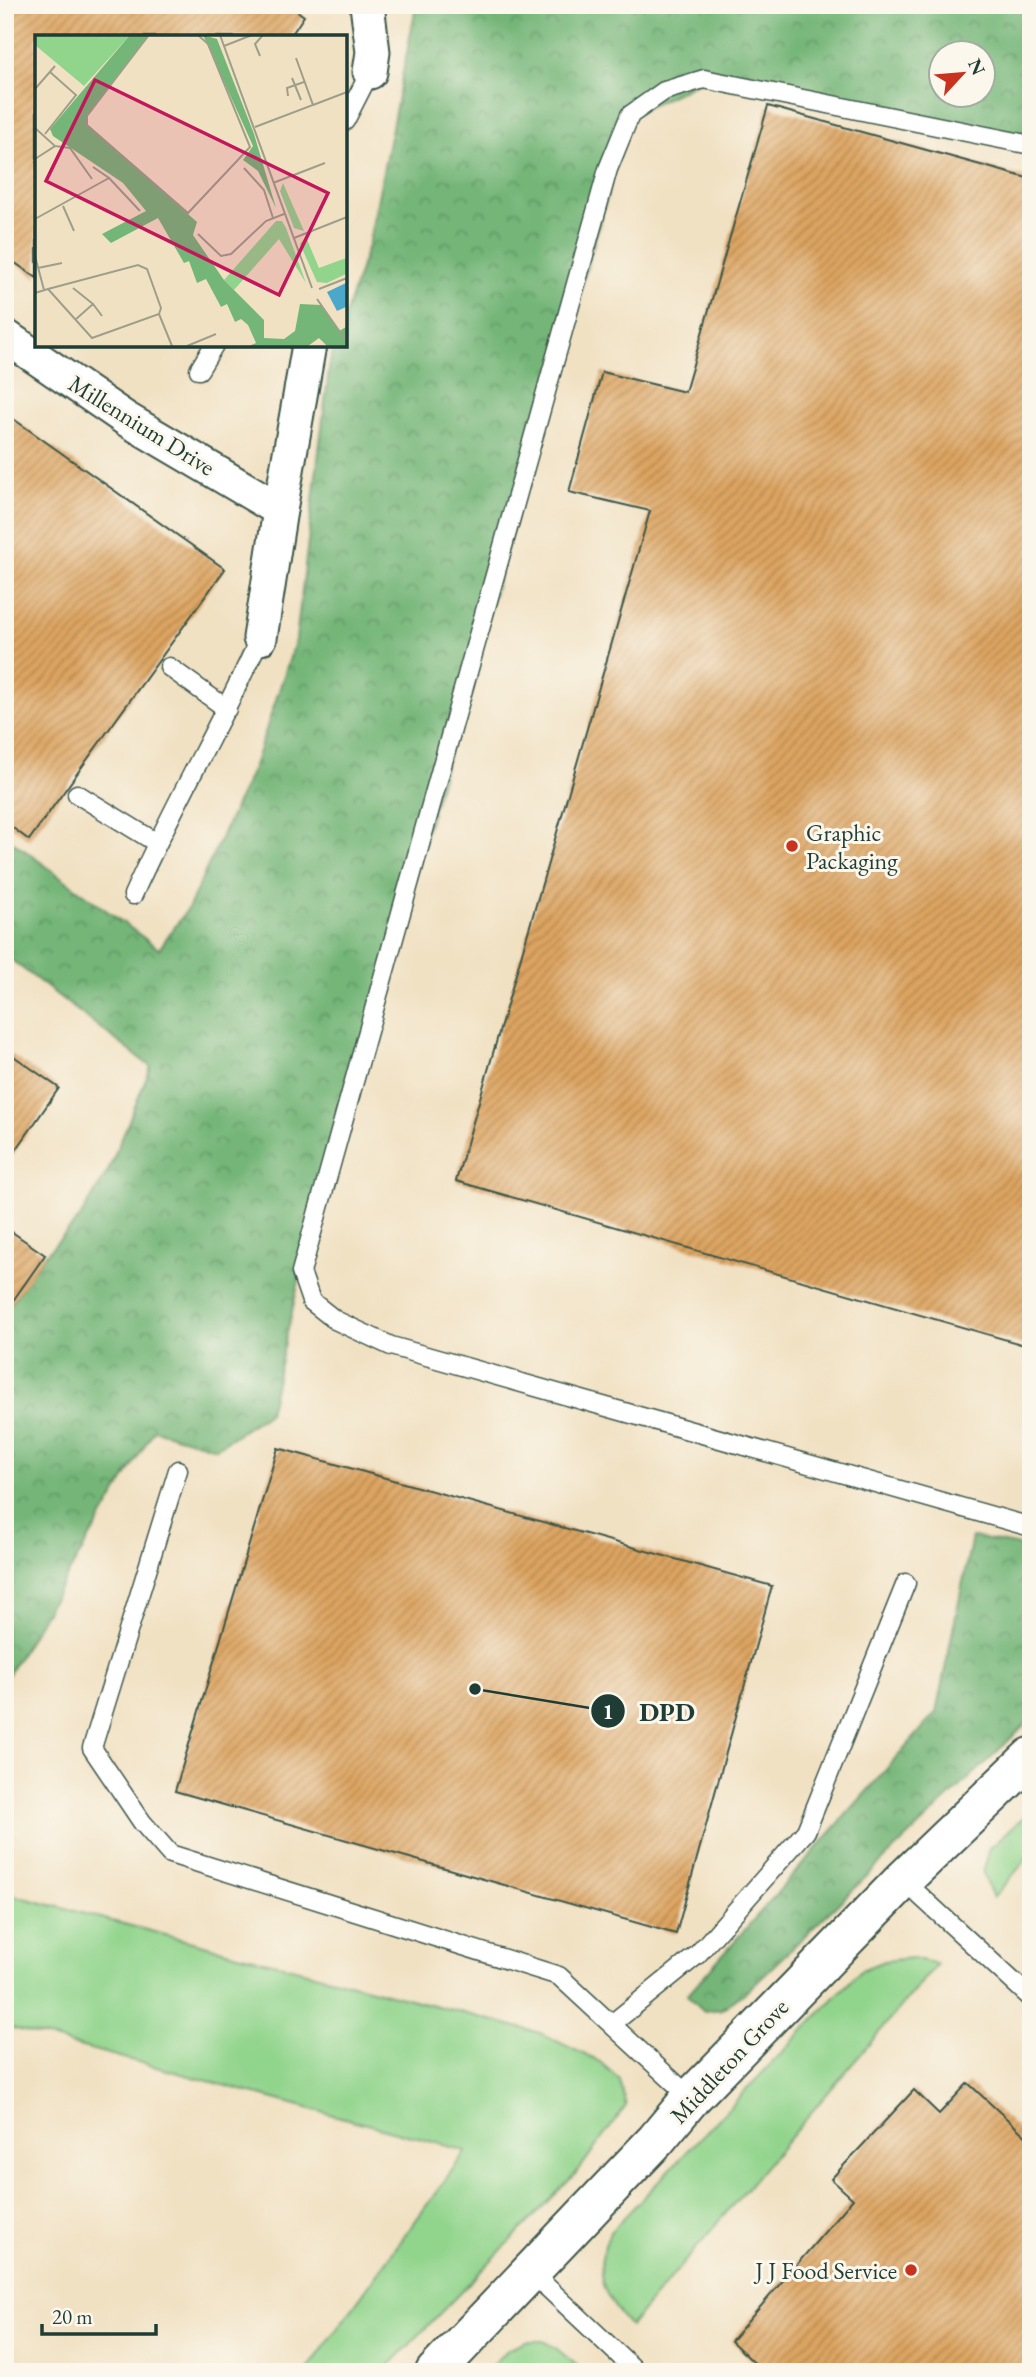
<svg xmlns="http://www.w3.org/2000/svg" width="1036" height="2377" font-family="'EB Garamond',serif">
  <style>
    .green { fill: #91d48c; stroke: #588860; stroke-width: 2 }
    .forest { fill: url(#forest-crowns); stroke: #4a7a56; stroke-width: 2; fill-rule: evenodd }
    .building { fill: url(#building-hatch) }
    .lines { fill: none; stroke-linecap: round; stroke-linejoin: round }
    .service-casing { stroke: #3e5649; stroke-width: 21 }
    .minor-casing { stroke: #3e5649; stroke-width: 37 }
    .tertiary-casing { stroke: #3e5649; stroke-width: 42 }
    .service { stroke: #fff; stroke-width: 18 }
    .minor { stroke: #fff; stroke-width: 33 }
    .tertiary { stroke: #fff; stroke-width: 38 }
    .poi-dot { fill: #c8321e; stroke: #fbf7ec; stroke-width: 2.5 }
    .labels { text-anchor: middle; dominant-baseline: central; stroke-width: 6; stroke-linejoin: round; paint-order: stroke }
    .street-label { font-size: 24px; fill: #1f3d34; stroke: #fbf7ec }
    .poi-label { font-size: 24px; fill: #1f3d34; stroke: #fbf7ec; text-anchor: start }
    .inset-road { fill: none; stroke: #9d9f8a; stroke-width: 2 }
    .view { fill: #c2185b; fill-opacity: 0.15; stroke: #c2185b; stroke-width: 3.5 }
    .inset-edge { fill: none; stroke: #1f3d34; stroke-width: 3.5 }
    .leader { fill: none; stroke: #1f3d34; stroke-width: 2.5 }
    .callout-dot { fill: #1f3d34; stroke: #fbf7ec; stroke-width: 2.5 }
    .mark-label { font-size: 21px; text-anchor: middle; font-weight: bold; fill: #fff }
    .callout-label { font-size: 26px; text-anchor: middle; font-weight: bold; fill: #1f3d34; stroke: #fbf7ec; stroke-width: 6; stroke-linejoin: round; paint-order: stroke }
  </style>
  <defs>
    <pattern id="forest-crowns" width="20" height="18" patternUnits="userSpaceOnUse" patternTransform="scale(1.75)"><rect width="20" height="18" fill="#74b678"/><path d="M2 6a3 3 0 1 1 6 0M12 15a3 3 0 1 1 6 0" fill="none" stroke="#5f9563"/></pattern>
    <pattern id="building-hatch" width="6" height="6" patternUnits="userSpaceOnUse" patternTransform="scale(1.75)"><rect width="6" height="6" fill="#dda461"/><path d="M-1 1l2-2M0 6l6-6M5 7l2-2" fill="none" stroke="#b38751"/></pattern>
  </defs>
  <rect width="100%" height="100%" fill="#fbf7ec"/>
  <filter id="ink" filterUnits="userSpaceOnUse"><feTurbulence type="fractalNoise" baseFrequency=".0143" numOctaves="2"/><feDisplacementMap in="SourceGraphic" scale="14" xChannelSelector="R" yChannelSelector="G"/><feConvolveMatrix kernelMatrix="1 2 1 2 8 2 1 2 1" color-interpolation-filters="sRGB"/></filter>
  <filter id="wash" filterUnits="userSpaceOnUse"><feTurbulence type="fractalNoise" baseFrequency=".00686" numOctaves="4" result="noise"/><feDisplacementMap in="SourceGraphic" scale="28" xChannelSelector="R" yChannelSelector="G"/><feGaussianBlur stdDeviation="1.57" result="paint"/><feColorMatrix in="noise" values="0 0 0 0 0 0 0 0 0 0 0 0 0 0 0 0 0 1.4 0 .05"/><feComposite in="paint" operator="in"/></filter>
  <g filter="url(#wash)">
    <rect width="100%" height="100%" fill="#f1e1c3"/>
    <g class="green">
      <path d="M1031,1810V1854L993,1898L983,1873L990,1848Z"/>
      <path d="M5,1893L540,2033L600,2062L619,2079L626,2106L578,2171L383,2372H306L466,2151L5,2026Z"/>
      <path d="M913,1958L937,1964L630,2326C601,2293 592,2274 610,2232L861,1970L884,1961Z"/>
      <path d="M526,2341H543L557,2349L585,2372H485L509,2348Z"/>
    </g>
    <g class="forest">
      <path d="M414,5H1031V145L704,79L630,116L301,1272L269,1413L216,1448L154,1430L5,1680V1312L45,1255L79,1219L109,1169L151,1067L5,955V836L159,949L189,907L254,766L296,639L330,361L335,345H345V316L369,242L415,12ZM942,52H984V94H942Z"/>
      <path d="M972,1537L1031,1548V1719L746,1992L722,2009L704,2011L687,1995L936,1713Z"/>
    </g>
    <g id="blocks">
      <g class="building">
        <path d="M5,5H289L304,16L290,37H37V278L5,256Z"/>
        <path d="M768,106L1031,179V1347L456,1181L650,511L569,492L602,372L685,392Z"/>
        <path d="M5,413L225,569L29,840L5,822Z"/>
        <path d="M5,1050L59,1088L5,1166Z"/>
        <path d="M5,1227L45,1255L5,1312Z"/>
        <path d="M278,1448L772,1586L676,1934L175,1791Z"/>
        <path d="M968,2083L1031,2141V2372H764L731,2341L853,2199L831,2179L914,2090L939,2114Z"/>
      </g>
    </g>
  </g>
  <g filter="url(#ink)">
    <use href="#blocks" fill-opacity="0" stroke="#3e5649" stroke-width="2"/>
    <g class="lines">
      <g class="service-casing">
        <g id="service">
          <path d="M345,121L370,72"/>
          <path d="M1031,145L704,79L664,91L630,115L608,169L301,1272L311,1301L335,1320L391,1346L1031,1527"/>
          <path d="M199,370L214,345"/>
          <path d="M169,667L227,709"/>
          <path d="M77,794L157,843"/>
          <path d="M133,895C172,808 220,725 260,638"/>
          <path d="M178,1470L92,1748L142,1822L170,1854L559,1976L691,2098"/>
          <path d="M903,1880L1031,1998"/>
          <path d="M613,2023L697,1955L806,1831L906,1583"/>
          <path d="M531,2272L637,2372"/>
        </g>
      </g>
      <g class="minor-casing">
        <g id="minor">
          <path d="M367,5L373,52L370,72"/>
          <path d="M5,336L126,419L280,510L309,345"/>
          <path d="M260,638L280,510"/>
        </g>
      </g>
      <g class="tertiary-casing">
        <path id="tertiary" d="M435,2372L656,2140L691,2098L903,1880L1031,1757"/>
      </g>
      <use href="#service" class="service"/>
      <use href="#minor" class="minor"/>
      <use href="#tertiary" class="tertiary"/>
    </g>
  </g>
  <g class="poi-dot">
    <circle cx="792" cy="846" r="7"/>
    <circle cx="911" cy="2270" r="7"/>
  </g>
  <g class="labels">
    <g class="street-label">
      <text transform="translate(142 425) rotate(32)">Millennium Drive</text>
      <text transform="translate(729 2061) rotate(-47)">Middleton Grove</text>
    </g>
    <g class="poi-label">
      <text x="806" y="832">Graphic<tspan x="806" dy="28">Packaging</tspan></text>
      <text x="897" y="2270" text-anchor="end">J J Food Service</text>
    </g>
  </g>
  <g transform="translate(35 35)">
    <rect width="312" height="312" fill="#f1e1c3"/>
    <path d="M0,0H95L49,51L0,10ZM248,148L269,196L259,193L245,156ZM241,186H247L251,193L271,248L244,204L199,255L189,245ZM271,202L284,233L311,223V239L292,248L282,247L265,209Z" fill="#91d48c"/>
    <path d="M95,0H114L52,81V90L162,187L158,200L189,245L229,285V303L249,304L260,296L265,269L286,270L304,296L311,292V311H292L284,303L273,311H214L221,308L213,290L206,284L200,287L192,269L186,272L171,244L162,248L154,226L149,228L123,183L76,208L67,199L111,176L88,148L18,101L15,94ZM168,0L182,4L219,99L241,173L223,136L208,125L218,111Z" fill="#74b678"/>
    <path d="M311,248V272L302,276L292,257Z" fill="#4ca8ca"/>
    <path class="inset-road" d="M114,0L52,81V90L153,178L215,112L173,9L163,0M185,0L277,253M189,11L217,0M225,21L220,9L228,0M257,43L266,65M0,54L20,31M253,61L252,53L269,47M278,70L312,57M220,92L278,70L261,23M0,93L20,111L0,124M10,99L41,60L15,37M20,111L35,113L57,144M209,133L229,155L238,183M74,143L105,176M238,148L290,128M28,171L39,196M0,184L74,143L58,132M163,199L186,221L196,219L231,186L249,179M259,203L312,182M0,221L9,255M3,233L27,228M38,253L58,269M284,254L312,243M0,258L13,254L103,230L112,234L126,273L124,279L57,303L13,254M282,264L312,307M124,279L137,311M40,285L58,269L67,281M152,311L181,299"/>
    <path class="view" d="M60,45L293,158L244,260L11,146Z"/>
    <rect width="312" height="312" class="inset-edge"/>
  </g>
  <path class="leader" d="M475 1689L608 1711"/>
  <g class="callout-dot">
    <circle cx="475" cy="1689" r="7"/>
    <circle cx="608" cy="1711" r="18"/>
  </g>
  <g class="mark-label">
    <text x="608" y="1719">1</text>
  </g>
  <g class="callout-label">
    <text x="667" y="1721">DPD</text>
  </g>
  <rect width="1036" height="2377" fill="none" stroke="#fbf7ec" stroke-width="28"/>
  <g transform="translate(962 74) rotate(64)"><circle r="33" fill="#fbf7ec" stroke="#a3ada2" stroke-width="2"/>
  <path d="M0-5L12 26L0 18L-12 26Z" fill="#c8321e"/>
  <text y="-10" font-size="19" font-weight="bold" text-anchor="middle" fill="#1f3d34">N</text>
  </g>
  <path d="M42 2324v10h114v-10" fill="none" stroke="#1f3d34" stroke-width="3.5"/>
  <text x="52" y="2324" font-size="21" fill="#1f3d34" stroke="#fbf7ec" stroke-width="5" paint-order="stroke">20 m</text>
</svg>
